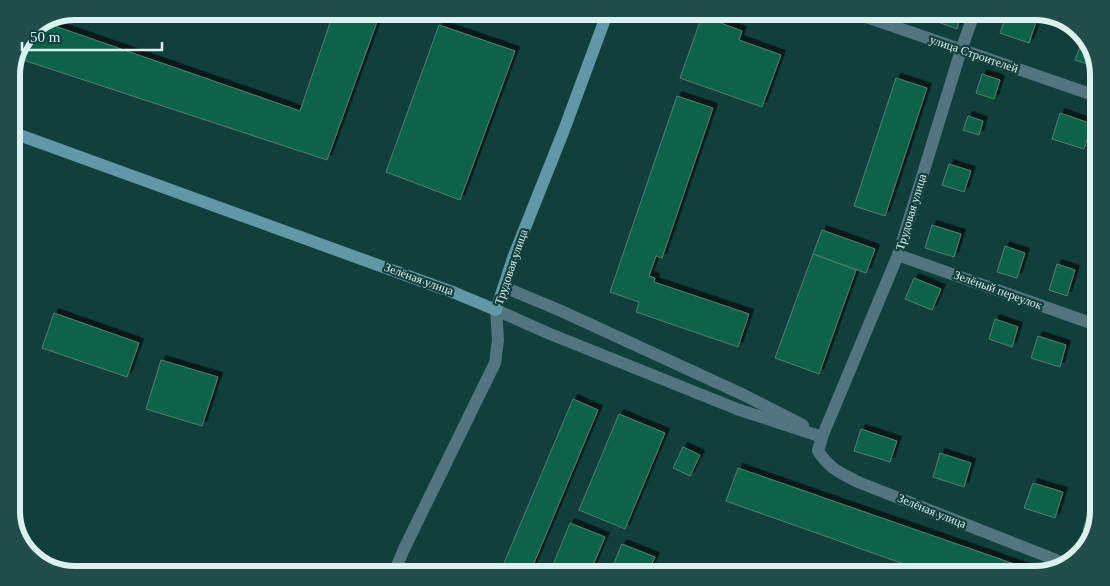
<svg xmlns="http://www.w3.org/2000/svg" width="1110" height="586" font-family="Georgia,serif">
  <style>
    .building { fill: #0d6448; stroke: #587c6b; filter: url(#shadow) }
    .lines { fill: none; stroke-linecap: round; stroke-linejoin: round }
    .street { stroke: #53757d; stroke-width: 12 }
    .secondary { stroke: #6098a5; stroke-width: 12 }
    .labels { text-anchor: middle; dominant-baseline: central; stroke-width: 4.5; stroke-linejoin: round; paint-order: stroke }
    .street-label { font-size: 12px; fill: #daf1ef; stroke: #113f3c }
    .rim { fill: none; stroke: #daf1ef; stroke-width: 6 }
  </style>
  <defs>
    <filter id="shadow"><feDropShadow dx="4.5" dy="-4.5" stdDeviation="0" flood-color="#0009"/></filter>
  </defs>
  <rect width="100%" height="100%" fill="#113f3c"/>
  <g class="building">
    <path d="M334,11H381L327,160L17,58L30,30L46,23L300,111Z"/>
    <path d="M907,11H962L957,29Z"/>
    <path d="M1008,11H1016L1037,19L1029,43L1000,33Z"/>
    <path d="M702,16L742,31L739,40L781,55L762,107L680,78Z"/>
    <path d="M439,25L515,51L460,200L386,172Z"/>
    <path d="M1084,36L1088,40L1097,65L1096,67L1075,60Z"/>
    <path d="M982,74L1000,80L994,99L976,93Z"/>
    <path d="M896,78L927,88L885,216L854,206Z"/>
    <path d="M677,96L713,108L662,258L656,256L649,276L655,278L654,282L749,314L738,347L636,312L639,302L610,292Z"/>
    <path d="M1060,113L1092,124L1084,149L1052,139Z"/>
    <path d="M968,116L983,121L979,135L963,130Z"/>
    <path d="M949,164L971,171L964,192L942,185Z"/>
    <path d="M932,225L961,234L954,257L925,248Z"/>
    <path d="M822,230L875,249L866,273L813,254Z"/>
    <path d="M1005,246L1025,253L1017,278L997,272Z"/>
    <path d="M813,254L856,270L819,374L775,358Z"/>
    <path d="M1057,264L1075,270L1067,296L1049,290Z"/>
    <path d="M914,278L941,289L932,310L905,299Z"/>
    <path d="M54,313L139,343L127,377L42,348Z"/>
    <path d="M995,319L1018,327L1012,347L989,339Z"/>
    <path d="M1038,336L1066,345L1060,367L1031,358Z"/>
    <path d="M161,360L218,377L202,426L146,409Z"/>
    <path d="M573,399L598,410L529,575H499Z"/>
    <path d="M619,414L665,433L625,529L579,510Z"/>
    <path d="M861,429L897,441L890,462L854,451Z"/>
    <path d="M683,447L700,455L690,476L673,468Z"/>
    <path d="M940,453L971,463L964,487L933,477Z"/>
    <path d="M738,468L1040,573V574L1036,575H935L726,501Z"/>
    <path d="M1033,483L1063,492L1055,518L1024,508Z"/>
    <path d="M1095,493L1099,494V511L1094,533L1083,530Z"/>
    <path d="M570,523L605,537L589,575H549Z"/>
    <path d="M622,544L655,557L647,575H609Z"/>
  </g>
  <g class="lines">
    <g class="street">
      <path d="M849,11L1099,97"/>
      <path d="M975,11L961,50L898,255L822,437L818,451C830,469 839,472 858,482L1069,565"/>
      <path d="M898,255L1099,326"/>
      <path d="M504,287L559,310L744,395L803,425"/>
      <path d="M393,575L404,549L495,363L498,340L496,310L550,334L737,409L822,437"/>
    </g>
    <path class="secondary" d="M11,132L455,293L496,310L513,258L564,130L608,11"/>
  </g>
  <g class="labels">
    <g class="street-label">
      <text transform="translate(974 54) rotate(19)">улица Строителей</text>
      <text transform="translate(911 212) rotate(-73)">Трудовая улица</text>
      <text transform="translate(511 267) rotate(-71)">Трудовая улица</text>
      <text transform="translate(419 279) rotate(20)">Зелёная улица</text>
      <text transform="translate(998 290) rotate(20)">Зелёный переулок</text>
      <text transform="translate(932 511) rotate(22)">Зелёная улица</text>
    </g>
  </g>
  <path d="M0 0H1110V586H0ZM75 20H1035A55 55 0 0 1 1090 75V511A55 55 0 0 1 1035 566H75A55 55 0 0 1 20 511V75A55 55 0 0 1 75 20Z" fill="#214d4a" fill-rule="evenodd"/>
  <path class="rim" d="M75 20H1035A55 55 0 0 1 1090 75V511A55 55 0 0 1 1035 566H75A55 55 0 0 1 20 511V75A55 55 0 0 1 75 20Z"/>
  <path d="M22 42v8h140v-8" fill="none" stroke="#daf1ef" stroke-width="2.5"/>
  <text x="30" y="42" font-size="15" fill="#daf1ef" stroke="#113f3c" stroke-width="4" paint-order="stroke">50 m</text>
</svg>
